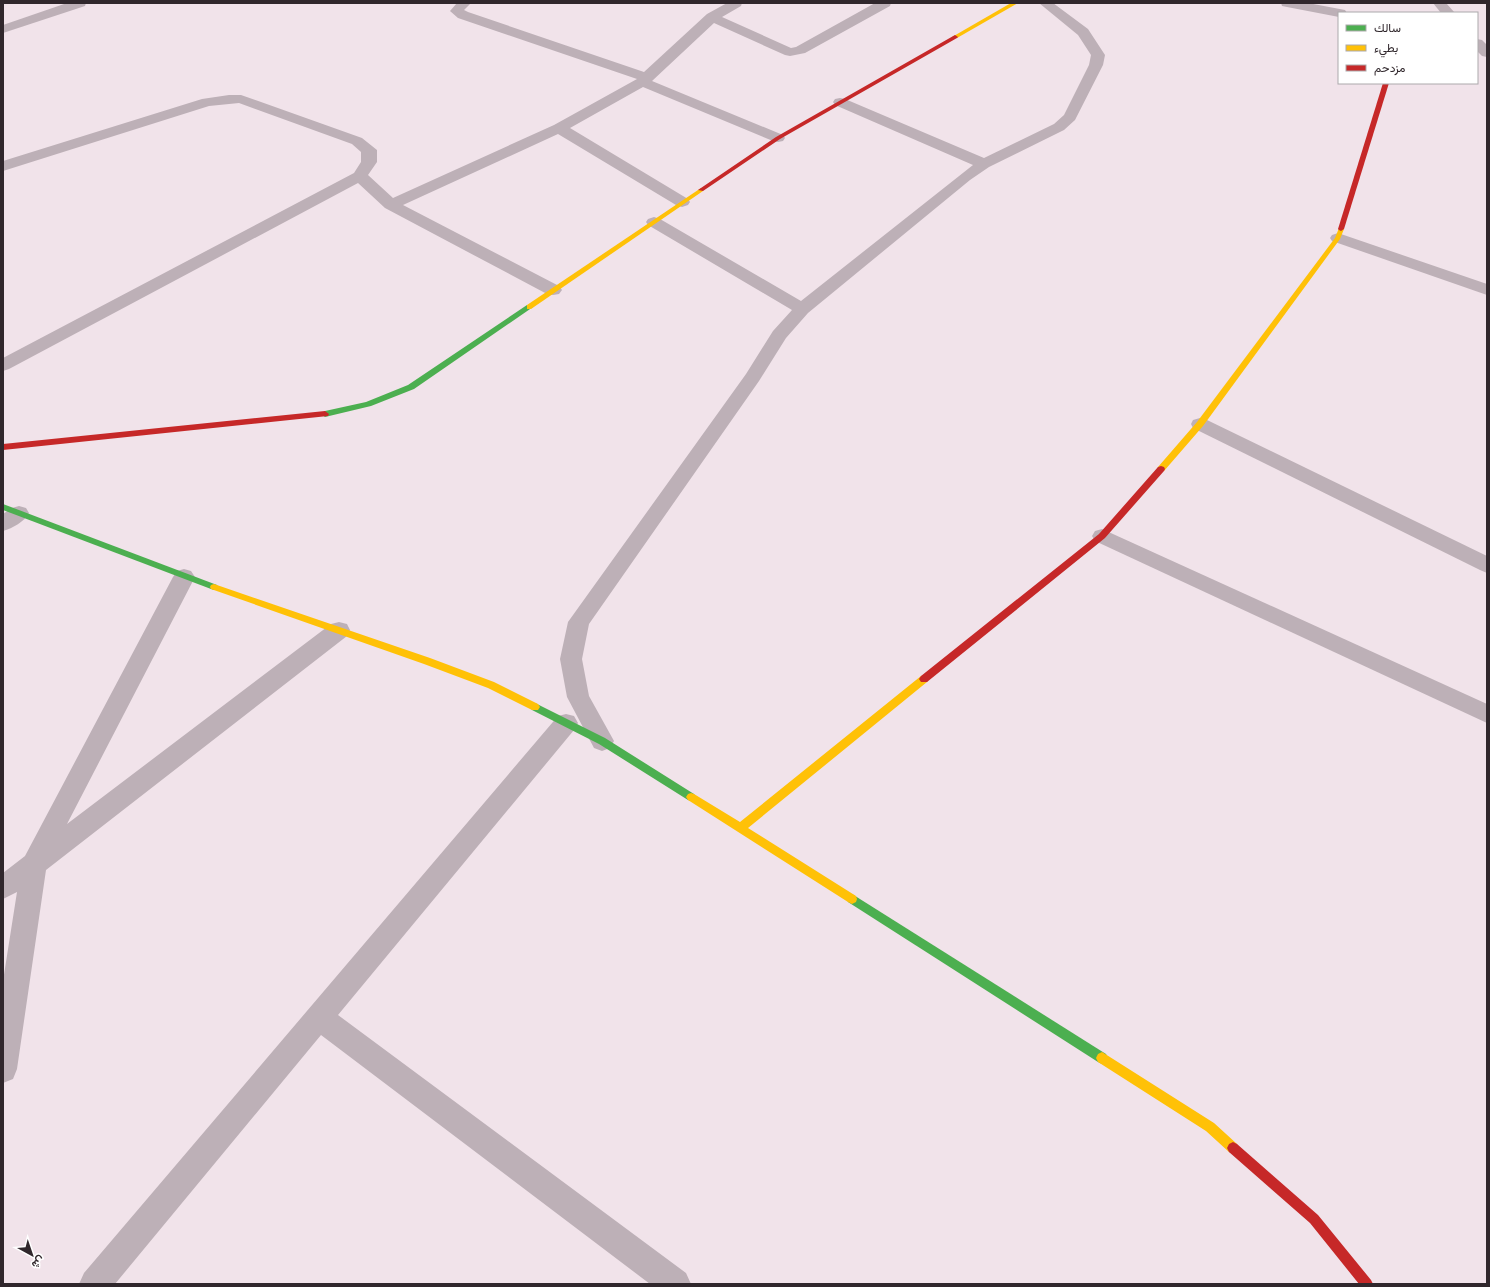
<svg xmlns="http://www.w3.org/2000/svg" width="1490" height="1287" font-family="'Fira Sans Condensed',Vazirmatn,sans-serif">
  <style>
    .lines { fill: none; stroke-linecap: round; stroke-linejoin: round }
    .street { fill: #bdb0b7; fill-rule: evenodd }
    .fast { fill: #4caf50; fill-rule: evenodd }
    .slow { fill: #ffc107; fill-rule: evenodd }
    .jam { fill: #c62828; fill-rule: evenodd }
  </style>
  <rect width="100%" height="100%" fill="#f1e3ea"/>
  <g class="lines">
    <g class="street">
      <path d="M67,3H86L85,6L3,33V25Z"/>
      <path d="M457,3H471L464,10L468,12L644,72L707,14L727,3H742L741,6L722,17L791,48L796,47L875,3H891L890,6L805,53L790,56L785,55L714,23L652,81L783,135L785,138L783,141L778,142L773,141L643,87L570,128L688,199L690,202L688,205L682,207L676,205L558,134L403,205L559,286L562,290L559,294L553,295L547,294L385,208L358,183L9,369L3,371V358L354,173L361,162V152L352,144L239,103L209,106L3,171V161L202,99L229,95H241L362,138L377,150V162L368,175L393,198L554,125L637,79L458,18L450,11Z"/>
      <path d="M1039,3H1053L1088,29L1105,55L1103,65L1075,120L1064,130L989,167L970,180L808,313L786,338L759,381L589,624L582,659L589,696L614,741L610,748L602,751L594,748L567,697L560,659L568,622L746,374L773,331L792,310L648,225L646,222L648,219L654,217L660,219L801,301L973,165L835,105L833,102L835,99L840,98L845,99L984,158L1054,124L1064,115L1089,65L1091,55L1078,35Z"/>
      <path d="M1281,3H1308L1345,10L1347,13H1339V17L1287,7L1282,6Z"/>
      <path d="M1433,3H1446L1455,13H1441Z"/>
      <path d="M1477,39L1482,40L1487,45V57L1482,56L1477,51Z"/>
      <path d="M1338,233L1487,284V295L1332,241L1330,238L1332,235Z"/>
      <path d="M1200,418L1207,420L1487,556V573L1480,570L1193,428L1191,424L1193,420Z"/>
      <path d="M19,506L26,508L29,513C24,522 13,528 3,531V514L12,508Z"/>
      <path d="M1102,529L1487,704V723L1095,541L1092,536L1095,531Z"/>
      <path d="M184,569L191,571L195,577L67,824L331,624L339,622L347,624L350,630L347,636L46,870L17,1069L13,1079L3,1083V981L17,892L3,899V873L25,856L173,577L177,571Z"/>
      <path d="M566,714L574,716L578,723L574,730L338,1015L686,1273L691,1284H650L321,1035L115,1284H79L84,1273L558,716Z"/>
    </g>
    <g class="fast">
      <path d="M527,305H529L533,307L414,389L371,406L325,417L321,414L325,411L366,402L408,385Z"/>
      <path d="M3,504L217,585L218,587L214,590L211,589L3,510Z"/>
      <path d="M535,703L605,738L694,794L696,797L694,800L691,801L688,800L599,744L532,710L530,707L532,704Z"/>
      <path d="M852,894L1106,1054L1108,1058L1106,1062L1102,1064L1098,1062L848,902L847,899L848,896Z"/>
    </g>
    <g class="slow">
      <path d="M1011,3H1018L957,38L952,37Z"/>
      <path d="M701,188L703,189V191L531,309H527V305Z"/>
      <path d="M1341,227L1344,229L1340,239L1203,426L1164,471H1158L1157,469L1158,467L1197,422L1335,238L1339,228Z"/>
      <path d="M214,584L430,658L494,682L538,704L540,707L538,710H532L488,688L424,664L211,589L210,587L211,585Z"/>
      <path d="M924,675L927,676L929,679L927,682L748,828L856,896L857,899L856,902L852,904L848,902L688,800L686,797L688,794L691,793L694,794L740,822L921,676Z"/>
      <path d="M1102,1052L1214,1123L1237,1144L1239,1148L1237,1152L1233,1154L1229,1152L1206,1131L1098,1062L1096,1058L1098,1054Z"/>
    </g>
    <g class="jam">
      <path d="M955,35L958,37L957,38L780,139L703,191L698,190L776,137Z"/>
      <path d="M1383,83H1389L1344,229L1341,231L1339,230L1338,229Z"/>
      <path d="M325,411L329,414L328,416L3,450V444Z"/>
      <path d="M1161,466L1164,467L1165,469L1164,471L1105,538L927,682H921L919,679L921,676L1099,534L1158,467Z"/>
      <path d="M1233,1142L1237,1144L1318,1215L1371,1280L1373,1284H1359L1310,1223L1229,1152L1227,1148L1229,1144Z"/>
    </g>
  </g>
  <rect width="1490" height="1287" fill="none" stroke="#30272c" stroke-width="8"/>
  <rect x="1338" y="12" width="140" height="72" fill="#ffffff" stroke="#aca9ab"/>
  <rect x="1346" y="25" width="20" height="6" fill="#4caf50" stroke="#aca9ab"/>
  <text x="1374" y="32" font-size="12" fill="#30272c">سالك</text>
  <rect x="1346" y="45" width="20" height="6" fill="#ffc107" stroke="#aca9ab"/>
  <text x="1374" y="52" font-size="12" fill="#30272c">بطيء</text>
  <rect x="1346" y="65" width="20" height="6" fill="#c62828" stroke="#aca9ab"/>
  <text x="1374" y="72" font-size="12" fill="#30272c">مزدحم</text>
  <g transform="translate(32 1255) rotate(140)" stroke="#ffffff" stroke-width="3" paint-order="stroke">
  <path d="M0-3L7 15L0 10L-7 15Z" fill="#30272c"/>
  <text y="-6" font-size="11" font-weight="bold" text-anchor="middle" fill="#30272c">ش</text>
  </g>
</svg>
